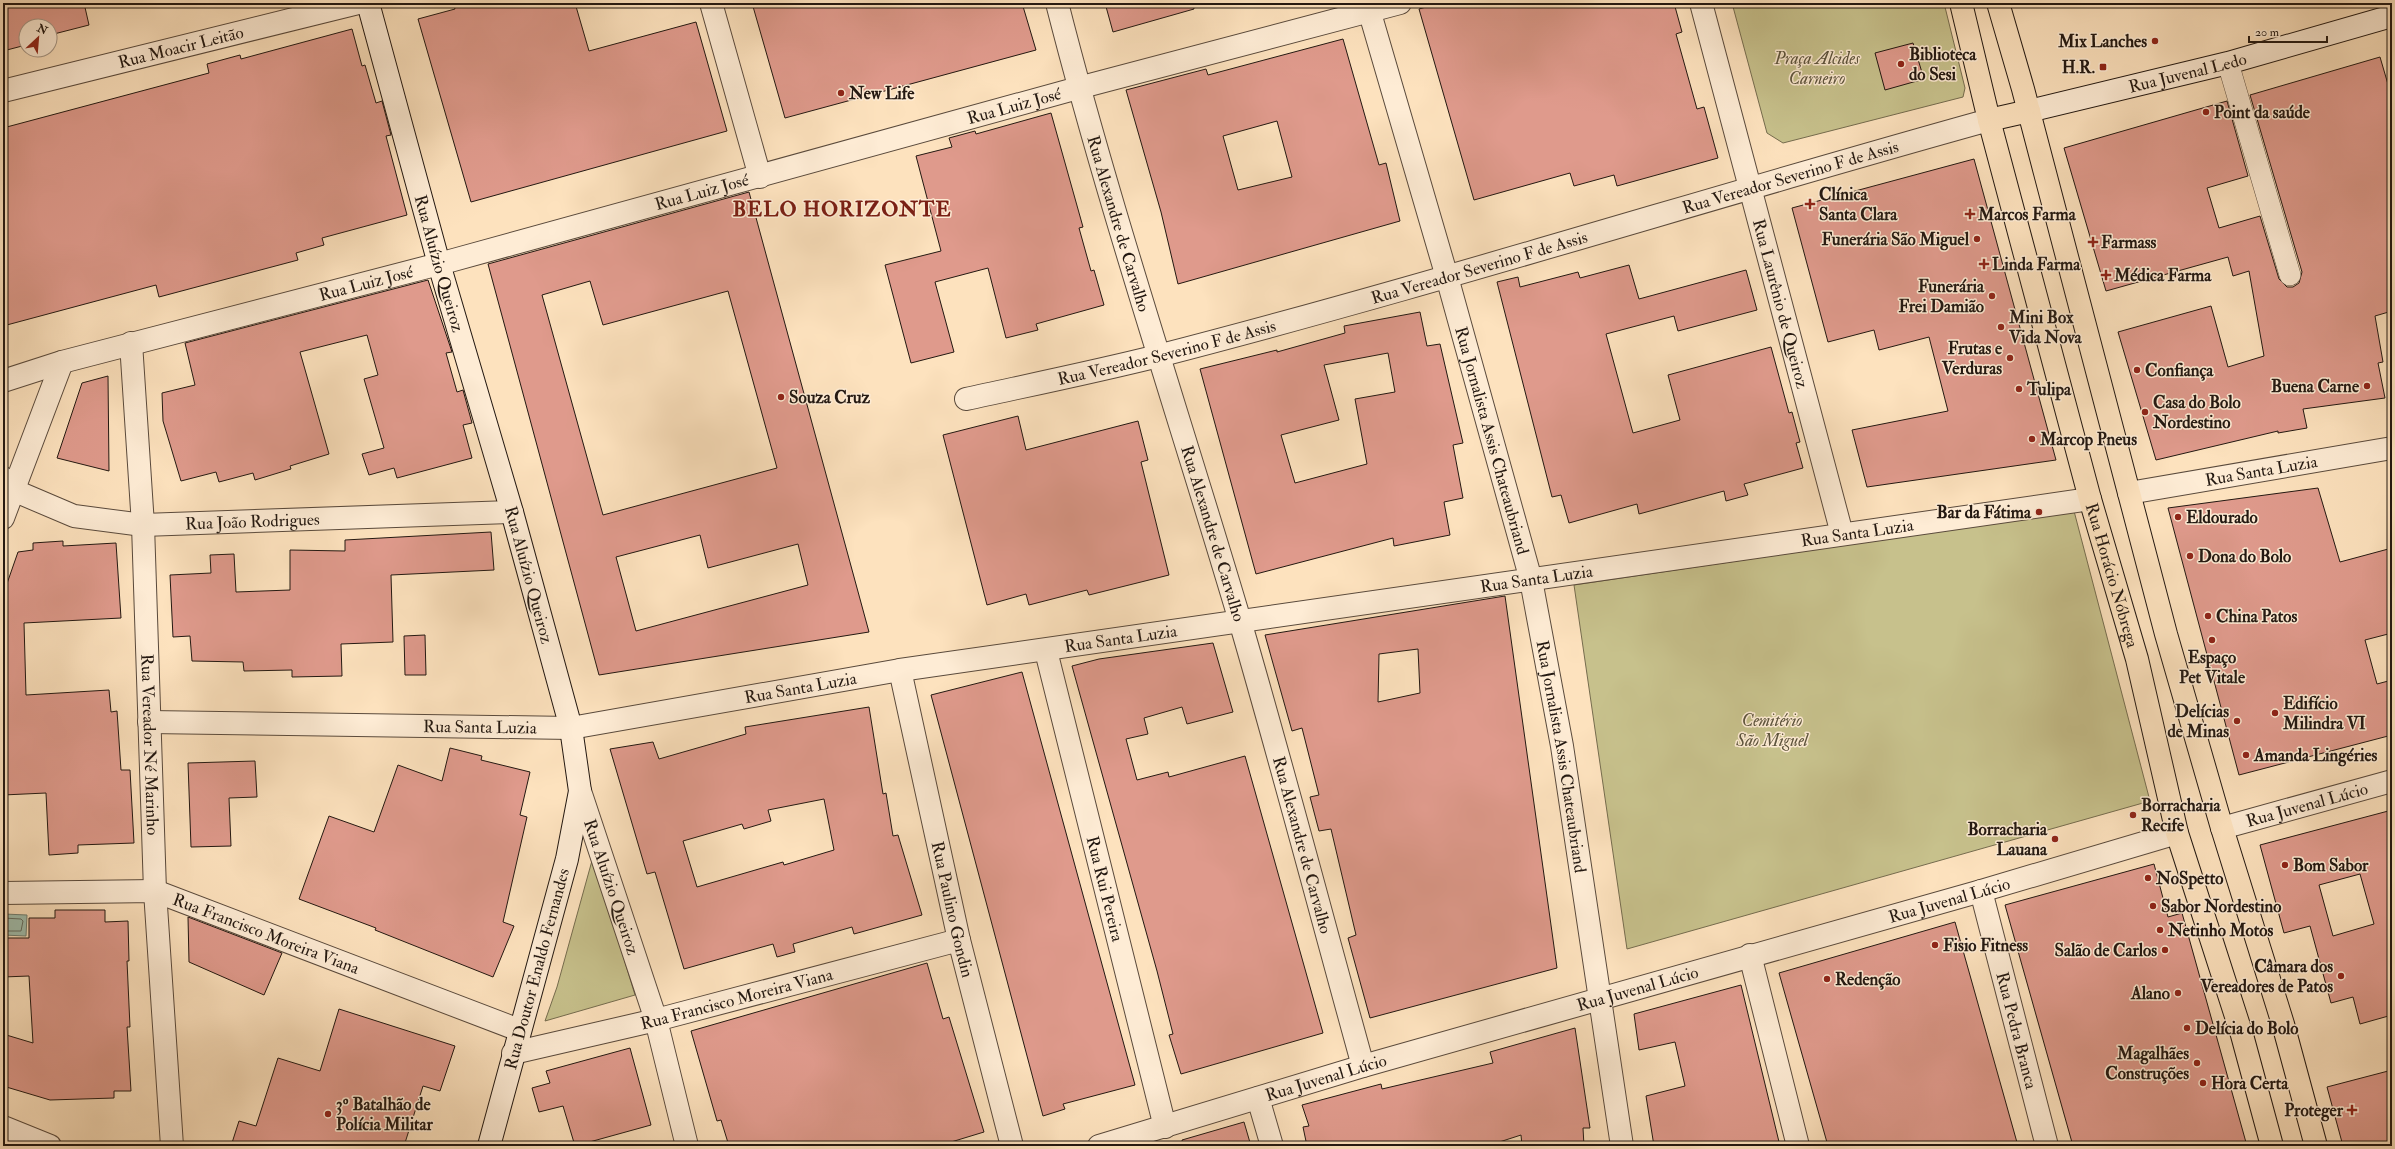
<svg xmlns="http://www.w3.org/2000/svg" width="2395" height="1149" font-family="'IM FELL Double Pica',serif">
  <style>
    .green { fill: #c7c18c; stroke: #756c4e }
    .water { fill: #a0bead; stroke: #6e7c6f }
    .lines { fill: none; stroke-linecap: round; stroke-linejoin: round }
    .shore { stroke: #626b5f; stroke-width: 1 }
    .building { fill: #df9a8c; stroke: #231811; fill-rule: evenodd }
    .pedestrian-casing { stroke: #5a4a3c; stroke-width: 22 }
    .minor-casing { stroke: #5a4a3c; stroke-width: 24 }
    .secondary-casing { stroke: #231811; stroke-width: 24 }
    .primary-casing { stroke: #231811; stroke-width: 24 }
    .pedestrian { stroke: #feecd5; stroke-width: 21 }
    .minor { stroke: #feecd5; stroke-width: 22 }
    .secondary { stroke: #feecd5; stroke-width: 22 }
    .primary { stroke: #fde2be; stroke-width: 22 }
    .poi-dot { fill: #8f2418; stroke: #feecd5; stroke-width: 1.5 }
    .labels { text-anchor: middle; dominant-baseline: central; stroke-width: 3; stroke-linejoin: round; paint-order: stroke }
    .poi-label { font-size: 17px; font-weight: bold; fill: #231811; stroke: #feecd5; text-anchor: start }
    .street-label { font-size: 17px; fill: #231811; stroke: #feecd5 }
    .park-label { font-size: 17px; font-style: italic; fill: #5c533c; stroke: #feecd5 }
    .district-label { font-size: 21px; font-weight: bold; letter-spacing: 1px; fill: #7a1f14; stroke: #feecd5 }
  </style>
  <rect width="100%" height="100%" fill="#fde2be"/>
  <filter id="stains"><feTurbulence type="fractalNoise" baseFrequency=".005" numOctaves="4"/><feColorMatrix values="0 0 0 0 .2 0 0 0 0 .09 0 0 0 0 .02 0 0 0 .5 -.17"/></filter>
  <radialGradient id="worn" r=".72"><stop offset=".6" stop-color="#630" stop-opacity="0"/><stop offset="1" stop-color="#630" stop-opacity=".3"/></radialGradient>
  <g class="green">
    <path d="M1732,3H1944L1965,88L1963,97L1783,143L1767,133Z"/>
    <path d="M2074,511L2150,801L1627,949L1574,585Z"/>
    <path d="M593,857L635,995L545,1021L557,987Z"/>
  </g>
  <path class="water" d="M4,914L27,915L26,936L3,935Z"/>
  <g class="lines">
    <path class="shore" d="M3,918L21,919L23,921L21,931H3"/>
  </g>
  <g class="building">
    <path d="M3,3H84L89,25L50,35V26H26V45L3,51Z"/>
    <path d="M453,3H575L589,51L696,22L727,131L471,202L418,19L455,9Z"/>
    <path d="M752,3H1022L1036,50L785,118Z"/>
    <path d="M1105,3H1193L1194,9L1113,32Z"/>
    <path d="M1440,3H1674L1682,32L1676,34L1697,109L1704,107L1718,158L1617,186L1614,175L1574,186L1570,173L1474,200L1419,9Z"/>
    <path d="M352,29L362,66L365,65L376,103L382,101L391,135L386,136L407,215L322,238L324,245L296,253L298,260L159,297L156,285L3,326V128L209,73L207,64L240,55L241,59Z"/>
    <path d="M1343,39L1379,165L1386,163L1400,221L1178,284L1161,212L1126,90L1206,69L1208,75ZM1277,121L1292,177L1238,190L1223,136Z"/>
    <path d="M1913,43L1924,79L1885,90L1875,53Z"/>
    <path d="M2380,57L2392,98V311L2375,316L2383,362L2378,363L2385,398L2303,409L2307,428L2278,433V431L2156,460L2118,332L2211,306L2228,367L2264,356L2249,271L2233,276L2228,257L2106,291L2064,148L2227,101L2248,176L2207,188L2219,228L2260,216L2279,279L2287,287H2293L2299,283L2302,272L2250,95Z"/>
    <path d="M1051,113L1083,227L1079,228L1091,271L1094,270L1104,305L1036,324L1038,330L1006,338L988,268L935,282L954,352L911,363L885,265L941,251L916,156L952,147L949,138L975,131L976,134Z"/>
    <path d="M1974,159L2056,460L1867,487L1852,430L1948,411L1929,337L1879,350L1874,330L1828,342L1792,208Z"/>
    <path d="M749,192L869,632L599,675L488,264ZM590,281L603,325L728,291L777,468L603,515L542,295ZM700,535L708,568L798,544L808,585L636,631L616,557Z"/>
    <path d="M1629,265L1639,299L1746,270L1757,310L1678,331L1674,316L1606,334L1633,433L1680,420L1668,375L1771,347L1789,413L1792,412L1800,442L1796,443L1803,468L1744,484L1748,495L1726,501L1724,491L1639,514L1637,504L1569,523L1561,495L1552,497L1497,282L1518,277L1520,287L1578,272L1580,278Z"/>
    <path d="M428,280L452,352L446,353L457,392L463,390L472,423L463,425L472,458L397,478L394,468L369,475L362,454L384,448L364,379L378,375L367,335L300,352L329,454L290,466L291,469L255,480L253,473L219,482L216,472L181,481L163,421L162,393L195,385L185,343Z"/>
    <path d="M1420,312L1427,346L1440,344L1463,443L1453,445L1463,498L1444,502L1450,535L1394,546L1393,538L1256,574L1200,369L1277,350V352L1345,333L1344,326ZM1388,353L1395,392L1355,399L1367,464L1295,483L1281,435L1339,420L1324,365Z"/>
    <path d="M108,376L109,471L57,458L82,383Z"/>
    <path d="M1018,416L1026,450L1138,421L1148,460L1141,462L1169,575L1089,595L1087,590L1029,605L1026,594L987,605L943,435Z"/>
    <path d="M2318,488L2340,562L2392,548V633L2365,640L2377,684L2392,680V735L2239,775L2168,508Z"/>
    <path d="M491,532L494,570L391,575L393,642L341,644L342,676L292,677V670L244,671L243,662L192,661L190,636L173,637L170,575L211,573L210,555L234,554L236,592L290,590V550L345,551V540Z"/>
    <path d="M63,541V546L116,543L121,618L24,623L26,695L109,690L111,712L117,711L121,770H130L134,843L78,845V853L49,855L46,793L3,795V595L18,552L33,550V543Z"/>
    <path d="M1505,596L1557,968L1370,1018L1348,938L1356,935L1331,829L1319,831L1310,797L1319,795L1302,728L1292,731L1265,635ZM1418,649L1420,693L1378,702L1379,654Z"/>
    <path d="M425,635L426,675H405L404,636Z"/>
    <path d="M1213,643L1233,712L1187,724L1182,707L1144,718L1148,734L1126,739L1137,780L1168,772L1169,777L1245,756L1323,1033L1181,1074L1169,1035L1173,1034L1157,971L1072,666L1099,659Z"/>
    <path d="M1022,672L1135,1085L1063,1104L1065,1109L1043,1116L931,695Z"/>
    <path d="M869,707L883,794L886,793L893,836L898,835L922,915L854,934L852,927L793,944L795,952L777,957L773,944L684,969L655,872L647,874L610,749L653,742L659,759L746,734L745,727ZM824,799L834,850L784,865L783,862L697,887L683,841L742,824L744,829L771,821L768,810Z"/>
    <path d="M450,748L482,756L481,760L530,772L520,815L527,817L503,922L514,926L493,977L375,930L376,928L299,899L329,816L374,832L398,765L442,781Z"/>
    <path d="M255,761L257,797L229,798L231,846L191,847L188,763Z"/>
    <path d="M2392,810V1015L2360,1024L2353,997L2331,1003L2310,926L2284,933L2260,845ZM2360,874L2374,924L2333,936L2319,885Z"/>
    <path d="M2154,864L2168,917L2182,913L2247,1146H2073L2005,905Z"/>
    <path d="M55,910H105V922L128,921L129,961H127L130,1027H127L131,1091H114V1098L50,1100L3,1086V1034L33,1043L29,976L3,977V938H29V918H55Z"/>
    <path d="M188,917L282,953L264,995L189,962Z"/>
    <path d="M1955,922L2018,1146H1828L1779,973Z"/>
    <path d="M927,963L943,1019L949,1017L984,1132L938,1146H729L721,1120L717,1121L691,1031Z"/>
    <path d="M1741,985L1780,1146H1654L1646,1096L1685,1086L1675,1042L1639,1050L1634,1014Z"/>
    <path d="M339,1009L455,1046L440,1091L423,1086L404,1146H231L239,1121L256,1126L278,1058L320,1071Z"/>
    <path d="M1575,1028L1590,1128H1583L1584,1146H1522L1521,1135L1487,1146H1307L1303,1127L1309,1126L1302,1105L1381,1084L1382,1089L1493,1063L1490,1052Z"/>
    <path d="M630,1048L651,1125L575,1146L563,1106L539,1112L532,1088L550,1083L546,1071Z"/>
    <path d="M2392,1070V1146H2343L2327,1087Z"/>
    <path d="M1244,1122L1251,1146H1183L1182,1140Z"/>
  </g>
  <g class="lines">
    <g class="pedestrian-casing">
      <path id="pedestrian" d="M2228,63L2290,275"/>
    </g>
    <g class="minor-casing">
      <g id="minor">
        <path d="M711,3L760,177"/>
        <path id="s1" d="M1057,3C1110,211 1179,415 1240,621C1283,768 1322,918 1363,1066"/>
        <path id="s2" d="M1367,3L1447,277L1531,580L1562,746L1622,1146"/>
        <path id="s3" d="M1701,3L1842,534"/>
        <path id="s4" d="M3,91L358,3"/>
        <path id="s5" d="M131,343L143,525L155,891L172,1146"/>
        <path id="s6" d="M3,381L62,362L439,264L1078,88L1400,3"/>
        <path id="s7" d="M966,399C1030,385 1094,372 1158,356C1437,284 1711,197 1989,120"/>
        <path id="s8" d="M3,478L13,490L74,516L143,525L512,512"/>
        <path id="s9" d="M2129,493L2392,448"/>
        <path d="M3,518L62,362"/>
        <path id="s10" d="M1046,651L1165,1127"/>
        <path id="s11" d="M900,670L959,940L1012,1146"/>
        <path id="s12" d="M149,722L571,728L900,670L2090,499"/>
        <path id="s13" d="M580,791L656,1020L687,1146"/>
        <path id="s14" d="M2222,828L2392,781"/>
        <path id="s15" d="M1981,891L2047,1146"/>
        <path id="s16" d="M3,893L155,891L519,1030"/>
        <path d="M1750,955L1798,1146"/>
        <path id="s17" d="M513,1053L656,1020L959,940"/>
        <path d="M1258,1098L1272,1146"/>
        <path d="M3,1127L50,1146"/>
        <path id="s18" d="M1099,1146L1363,1066L1981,891L2177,833"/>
      </g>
    </g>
    <g class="secondary-casing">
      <g id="secondary">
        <path id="s19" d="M368,3L439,264L512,512L571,728L580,791L567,859L489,1146"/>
        <path id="s20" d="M2029,111L2228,63L2392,16"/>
      </g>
    </g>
    <g class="primary-casing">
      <g id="primary">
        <path id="s21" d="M1961,3L1989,120L2090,499L2137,659L2177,833L2242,1035L2272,1146"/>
        <path d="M1998,3L2023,89L2166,634L2222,828L2283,1024L2316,1146"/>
        <path d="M1989,120L2029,111"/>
      </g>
    </g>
    <use href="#pedestrian" class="pedestrian"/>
    <use href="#minor" class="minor"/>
    <use href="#secondary" class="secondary"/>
    <use href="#primary" class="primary"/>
  </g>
  <g class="poi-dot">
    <circle cx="2155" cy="41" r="4"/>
    <circle cx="1901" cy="64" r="4"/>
    <rect x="2099" y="63" width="8" height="8" rx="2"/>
    <circle cx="841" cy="93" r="4"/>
    <circle cx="2206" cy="112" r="4"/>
    <path d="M1808 198h4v4h4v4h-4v4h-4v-4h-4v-4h4z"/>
    <path d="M1968 208h4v4h4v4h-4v4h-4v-4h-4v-4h4z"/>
    <circle cx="1977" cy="239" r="4"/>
    <path d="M2091 236h4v4h4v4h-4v4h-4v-4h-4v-4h4z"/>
    <path d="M1982 258h4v4h4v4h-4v4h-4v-4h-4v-4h4z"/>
    <path d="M2104 269h4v4h4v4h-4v4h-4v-4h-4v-4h4z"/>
    <circle cx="1992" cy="296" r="4"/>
    <circle cx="2001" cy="327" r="4"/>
    <circle cx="2010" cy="358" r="4"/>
    <circle cx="2137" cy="370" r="4"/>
    <circle cx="2367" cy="386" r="4"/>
    <circle cx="2019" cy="389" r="4"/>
    <circle cx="781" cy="397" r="4"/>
    <circle cx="2145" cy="412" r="4"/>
    <circle cx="2032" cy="439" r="4"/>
    <circle cx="2039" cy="512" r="4"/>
    <circle cx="2178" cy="517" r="4"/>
    <circle cx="2190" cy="556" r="4"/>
    <circle cx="2208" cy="616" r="4"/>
    <circle cx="2212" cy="640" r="4"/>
    <circle cx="2275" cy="713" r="4"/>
    <circle cx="2237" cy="721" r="4"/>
    <circle cx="2246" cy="755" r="4"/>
    <circle cx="2133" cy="815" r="4"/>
    <circle cx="2055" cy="839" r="4"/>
    <circle cx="2285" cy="865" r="4"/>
    <circle cx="2148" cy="878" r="4"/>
    <circle cx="2153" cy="906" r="4"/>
    <circle cx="2160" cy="930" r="4"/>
    <circle cx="1935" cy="945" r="4"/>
    <circle cx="2165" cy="950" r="4"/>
    <circle cx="2341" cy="976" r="4"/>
    <circle cx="1827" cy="979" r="4"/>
    <circle cx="2178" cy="993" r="4"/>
    <circle cx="2187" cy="1028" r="4"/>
    <circle cx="2197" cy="1063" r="4"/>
    <circle cx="2203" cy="1083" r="4"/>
    <path d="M2350 1104h4v4h4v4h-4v4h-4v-4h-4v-4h4z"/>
    <circle cx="328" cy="1114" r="4"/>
  </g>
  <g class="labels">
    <g class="poi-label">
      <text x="2147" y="41" text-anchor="end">Mix Lanches</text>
      <text x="1909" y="54">Biblioteca<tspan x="1909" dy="20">do Sesi</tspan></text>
      <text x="2095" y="67" text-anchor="end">H.R.</text>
      <text x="849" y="93">New Life</text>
      <text x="2214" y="112">Point da saúde</text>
      <text x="1819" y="194">Clínica<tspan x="1819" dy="20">Santa Clara</tspan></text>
      <text x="1978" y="214">Marcos Farma</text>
      <text x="1969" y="239" text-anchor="end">Funerária São Miguel</text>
      <text x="2101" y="242">Farmass</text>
      <text x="1992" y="264">Linda Farma</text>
      <text x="2114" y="275">Médica Farma</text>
      <text x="1984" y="286" text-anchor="end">Funerária<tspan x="1984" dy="20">Frei Damião</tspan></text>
      <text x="2009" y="317">Mini Box<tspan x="2009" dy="20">Vida Nova</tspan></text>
      <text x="2002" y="348" text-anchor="end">Frutas e<tspan x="2002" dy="20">Verduras</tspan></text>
      <text x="2145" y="370">Confiança</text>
      <text x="2359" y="386" text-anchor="end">Buena Carne</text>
      <text x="2027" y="389">Tulipa</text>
      <text x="789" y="397">Souza Cruz</text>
      <text x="2153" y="402">Casa do Bolo<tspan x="2153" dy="20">Nordestino</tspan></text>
      <text x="2040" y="439">Marcop Pneus</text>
      <text x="2031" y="512" text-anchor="end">Bar da Fátima</text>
      <text x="2186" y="517">Eldourado</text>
      <text x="2198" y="556">Dona do Bolo</text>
      <text x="2216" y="616">China Patos</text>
      <text x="2212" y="657" text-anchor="middle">Espaço<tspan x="2212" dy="20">Pet Vitale</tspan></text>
      <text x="2283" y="703">Edifício<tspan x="2283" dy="20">Milindra VI</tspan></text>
      <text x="2229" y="711" text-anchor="end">Delícias<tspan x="2229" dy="20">de Minas</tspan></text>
      <text x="2254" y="755">Amanda Lingéries</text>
      <text x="2141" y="805">Borracharia<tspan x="2141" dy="20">Recife</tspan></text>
      <text x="2047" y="829" text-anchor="end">Borracharia<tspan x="2047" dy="20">Lauana</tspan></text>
      <text x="2293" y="865">Bom Sabor</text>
      <text x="2156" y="878">NoSpetto</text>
      <text x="2161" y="906">Sabor Nordestino</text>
      <text x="2168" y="930">Netinho Motos</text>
      <text x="1943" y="945">Fisio Fitness</text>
      <text x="2157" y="950" text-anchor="end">Salão de Carlos</text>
      <text x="2333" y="966" text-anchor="end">Câmara dos<tspan x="2333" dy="20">Vereadores de Patos</tspan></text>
      <text x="1835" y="979">Redenção</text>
      <text x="2170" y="993" text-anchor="end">Alano</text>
      <text x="2195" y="1028">Delícia do Bolo</text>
      <text x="2189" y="1053" text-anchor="end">Magalhães<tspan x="2189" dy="20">Construções</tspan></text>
      <text x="2211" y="1083">Hora Certa</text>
      <text x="336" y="1104">3º Batalhão de<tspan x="336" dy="20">Polícia Militar</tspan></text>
      <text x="2343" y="1110" text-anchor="end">Proteger</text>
    </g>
    <g class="street-label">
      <text stroke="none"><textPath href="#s4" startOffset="183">Rua Moacir Leitão</textPath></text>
      <text stroke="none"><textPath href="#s20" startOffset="163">Rua Juvenal Ledo</textPath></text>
      <text stroke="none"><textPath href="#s6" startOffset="1048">Rua Luiz José</textPath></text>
      <text stroke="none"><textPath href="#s7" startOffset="854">Rua Vereador Severino F de Assis</textPath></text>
      <text stroke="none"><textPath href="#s6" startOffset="724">Rua Luiz José</textPath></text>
      <text stroke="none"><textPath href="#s1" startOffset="229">Rua Alexandre de Carvalho</textPath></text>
      <text stroke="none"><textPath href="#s19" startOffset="270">Rua Aluízio Queiroz</textPath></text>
      <text stroke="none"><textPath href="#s7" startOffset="530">Rua Vereador Severino F de Assis</textPath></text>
      <text stroke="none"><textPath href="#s6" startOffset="376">Rua Luiz José</textPath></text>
      <text stroke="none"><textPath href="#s3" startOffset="311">Rua Laurênio de Queiroz</textPath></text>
      <text stroke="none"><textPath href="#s7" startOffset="206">Rua Vereador Severino F de Assis</textPath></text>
      <text stroke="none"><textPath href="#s2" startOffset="455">Rua Jornalista Assis Chateaubriand</textPath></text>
      <text stroke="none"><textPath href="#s9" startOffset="134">Rua Santa Luzia</textPath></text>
      <text stroke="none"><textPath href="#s8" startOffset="261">Rua João Rodrigues</textPath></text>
      <text stroke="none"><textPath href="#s12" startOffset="1723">Rua Santa Luzia</textPath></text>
      <text stroke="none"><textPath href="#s1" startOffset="553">Rua Alexandre de Carvalho</textPath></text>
      <text stroke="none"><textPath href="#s19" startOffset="594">Rua Aluízio Queiroz</textPath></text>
      <text stroke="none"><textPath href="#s21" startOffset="592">Rua Horácio Nóbrega</textPath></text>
      <text stroke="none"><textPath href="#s12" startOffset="1399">Rua Santa Luzia</textPath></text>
      <text stroke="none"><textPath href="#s12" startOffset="979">Rua Santa Luzia</textPath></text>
      <text stroke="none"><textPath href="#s12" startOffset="655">Rua Santa Luzia</textPath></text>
      <text stroke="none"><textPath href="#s12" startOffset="331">Rua Santa Luzia</textPath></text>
      <text stroke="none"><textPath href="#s5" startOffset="402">Rua Vereador Né Marinho</textPath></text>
      <text stroke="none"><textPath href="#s2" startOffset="779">Rua Jornalista Assis Chateaubriand</textPath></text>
      <text stroke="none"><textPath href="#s14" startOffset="88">Rua Juvenal Lúcio</textPath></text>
      <text stroke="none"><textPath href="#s1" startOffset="877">Rua Alexandre de Carvalho</textPath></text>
      <text stroke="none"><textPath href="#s13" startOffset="101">Rua Aluízio Queiroz</textPath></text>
      <text stroke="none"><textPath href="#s10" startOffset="245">Rua Rui Pereira</textPath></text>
      <text stroke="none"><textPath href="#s18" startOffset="885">Rua Juvenal Lúcio</textPath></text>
      <text stroke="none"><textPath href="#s11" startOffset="245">Rua Paulino Gondin</textPath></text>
      <text stroke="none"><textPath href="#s16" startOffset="271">Rua Francisco Moreira Viana</textPath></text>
      <text transform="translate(537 969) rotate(-75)">Rua Doutor Enaldo Fernandes</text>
      <text stroke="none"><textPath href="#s18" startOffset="561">Rua Juvenal Lúcio</textPath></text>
      <text stroke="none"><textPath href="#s17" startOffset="230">Rua Francisco Moreira Viana</textPath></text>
      <text stroke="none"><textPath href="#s15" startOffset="144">Rua Pedra Branca</textPath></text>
      <text stroke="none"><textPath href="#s18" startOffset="237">Rua Juvenal Lúcio</textPath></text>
    </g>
    <g class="park-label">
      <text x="1817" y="58">Praça Alcides<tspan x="1817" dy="20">Carneiro</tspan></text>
      <text x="1772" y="720">Cemitério<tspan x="1772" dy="20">São Miguel</tspan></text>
    </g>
    <g class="district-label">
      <text x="842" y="209">BELO HORIZONTE</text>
    </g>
  </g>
  <rect width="2395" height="1149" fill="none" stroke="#fde2be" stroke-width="16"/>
  <rect x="4" y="4" width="2387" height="1141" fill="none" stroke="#231811" stroke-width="2"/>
  <rect x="8" y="8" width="2379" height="1133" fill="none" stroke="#231811"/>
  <g transform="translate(38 38) rotate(26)"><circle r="19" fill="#feecd5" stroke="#a69787"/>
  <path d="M0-3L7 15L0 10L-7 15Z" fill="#8f2418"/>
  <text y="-6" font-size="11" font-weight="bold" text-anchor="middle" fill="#231811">N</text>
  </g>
  <path d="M2249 36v6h78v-6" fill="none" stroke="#231811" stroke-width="2"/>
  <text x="2255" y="36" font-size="12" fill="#231811" stroke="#feecd5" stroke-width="3" paint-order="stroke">20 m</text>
  <rect width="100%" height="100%" filter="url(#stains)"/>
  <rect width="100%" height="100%" fill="url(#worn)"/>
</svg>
